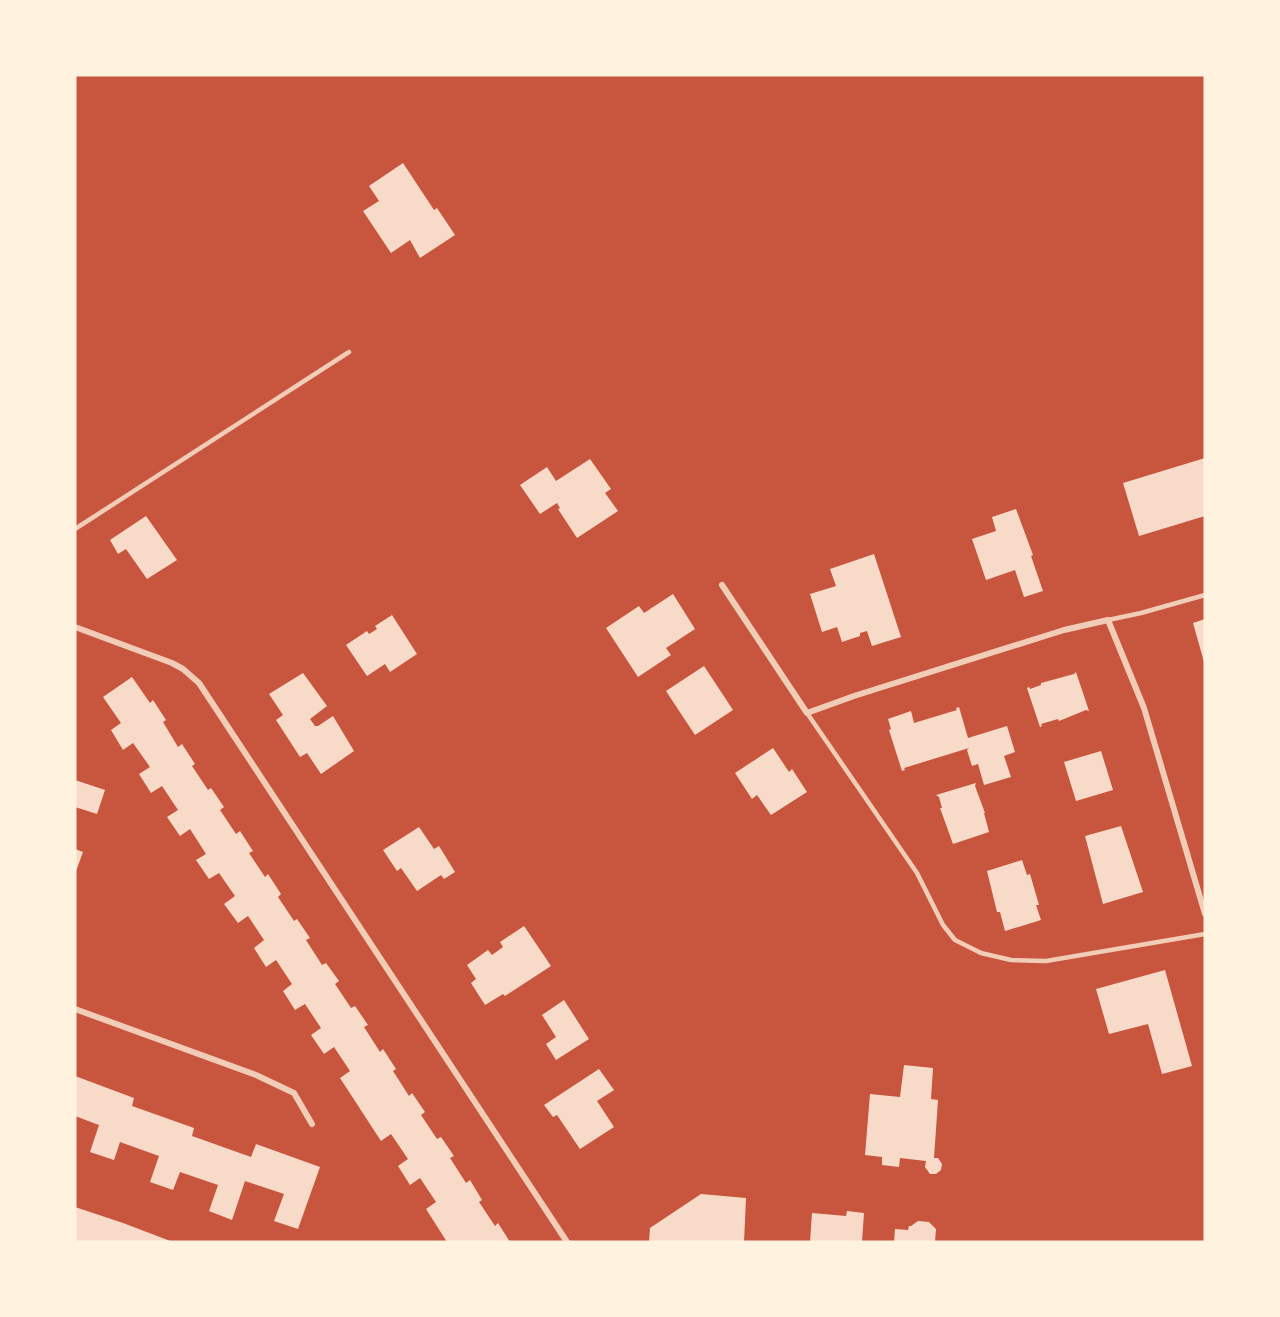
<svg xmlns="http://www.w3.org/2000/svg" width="1280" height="1317" font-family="'Source Serif 4',serif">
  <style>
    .building { fill: #f7dbc8 }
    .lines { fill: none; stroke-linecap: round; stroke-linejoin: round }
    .service { stroke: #f1ccb7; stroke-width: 4.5 }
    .minor { stroke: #f1ccb7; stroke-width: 6 }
  </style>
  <rect width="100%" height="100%" fill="#c8553d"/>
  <g class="building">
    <path d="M403,163L434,210L437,208L455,235L420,258L410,240L391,253L363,211L379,201L369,186Z"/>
    <path d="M1205,458V516L1139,536L1123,483Z"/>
    <path d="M590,459L611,489L605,493L618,511L577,538L558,509L560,508L557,503L540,514L520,485L547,467L556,481Z"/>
    <path d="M1016,509L1033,555L1031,556L1043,591L1024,597L1015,570L986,580L972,539L996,531L992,517Z"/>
    <path d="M146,516L177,560L147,579L126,549L118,554L110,540Z"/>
    <path d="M874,554L901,637L872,646L867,631L860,633V636L842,642L837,627L822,632L810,594L836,586L830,569Z"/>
    <path d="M673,594L695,629L666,648L671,655L638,677L606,628L639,606L644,613Z"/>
    <path d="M392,615L417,654L390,672L385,664L367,676L346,645L367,631L369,634L377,629L375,626Z"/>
    <path d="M1205,619V662H1204L1193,623Z"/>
    <path d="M704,666L733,710L695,735L666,691Z"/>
    <path d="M1076,672L1089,711L1086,710L1059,721L1058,719L1041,724L1042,726L1040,727L1027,688L1029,687L1030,689L1041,685V683L1074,674Z"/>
    <path d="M303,673L327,706L310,719L315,726H318L333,716L354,751L321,774L307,753L300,757L276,720L283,715L269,694Z"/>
    <path d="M132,677L150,703L153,700L166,720L163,722L178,747L182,744L195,764L192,766L208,790L211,788L224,807L220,810L236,834L240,831L253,851L249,853L265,877L268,874L281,894L278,897L294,921L297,919L310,938L306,940L322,965L326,963L339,981L335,984L351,1008L355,1006L368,1025L364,1027L380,1052L383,1049L396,1069L393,1071L409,1096L412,1093L425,1112L421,1115L437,1139L441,1137L454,1156L450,1158L466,1183L470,1180L482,1200L479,1202L495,1226L498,1223L510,1242H447L426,1209L436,1202L420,1178L410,1185L398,1166L408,1159L391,1134L381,1141L340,1078L350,1071L334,1047L324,1054L311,1035L321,1028L305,1004L295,1010L283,991L292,984L276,960L266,967L254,948L264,940L248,916L238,923L224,904L235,896L219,873L209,879L196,860L206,854L190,829L180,836L167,817L178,810L162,786L151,793L139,774L150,767L133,743L123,750L111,730L121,723L103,697Z"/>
    <path d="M959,707L968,738L1007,726L1015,752L1004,756L1011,777L984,785L978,764L972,766L967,750L969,748L904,768L905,770L902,771L889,730L891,729L888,719L911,711L914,723L957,710L956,708Z"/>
    <path d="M773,748L789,772L792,769L807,792L771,815L757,795L752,799L735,773Z"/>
    <path d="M1101,751L1113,790L1076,801L1064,762Z"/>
    <path d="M75,780L105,790L97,814L75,807Z"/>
    <path d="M976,783L975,786L985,813H984L989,832L953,844L940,808H942L939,797L936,795Z"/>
    <path d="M1121,826L1143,892L1103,904L1085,836Z"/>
    <path d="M419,827L434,849L439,846L455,872L444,879L441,875L417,891L401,868L397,871L383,850Z"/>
    <path d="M75,849L83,852L75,874Z"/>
    <path d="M1022,860L1027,875L1030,874L1039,905H1036L1041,920L1005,931L1000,912H997L987,871Z"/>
    <path d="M524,926L551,966L505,996L503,994L485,1005L471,983L476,979L467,965L488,950L492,955L503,947L500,942Z"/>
    <path d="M1165,970L1192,1066L1162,1074L1148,1024L1109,1034L1096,989Z"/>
    <path d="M564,1000L589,1039L556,1060L546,1044L556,1037L542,1015Z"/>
    <path d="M904,1065L933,1068L931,1099L938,1100L934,1158H938L942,1164L941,1170L936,1174H930L925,1167L926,1161L900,1158L899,1167L882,1165V1157L865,1155L870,1094L900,1097Z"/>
    <path d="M599,1069L614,1090L597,1101L614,1127L580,1149L557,1115L553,1117L544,1105Z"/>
    <path d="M75,1076L134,1098L132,1106L194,1128L192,1136L251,1157L256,1144L320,1167L298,1229L274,1221L284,1194L245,1181L232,1220L209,1211L218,1185L180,1172L173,1190L150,1182L159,1156L120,1142L114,1160L90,1152L99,1125L75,1116Z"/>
    <path d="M701,1194L746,1198L744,1242H649L650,1228Z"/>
    <path d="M75,1207L123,1223L173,1242H75Z"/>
    <path d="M847,1211L864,1213L862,1242H810L812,1213L846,1216Z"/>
    <path d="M918,1221L929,1222L936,1229L935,1242H894L895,1229L908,1230L909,1226H911Z"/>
  </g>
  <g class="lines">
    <g class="service">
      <path d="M75,529L349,352"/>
      <path d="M1108,620L1141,613L1205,595"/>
      <path d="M807,713L917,873L943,925L955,940L981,953L1011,960L1046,961L1205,934"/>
    </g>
    <g class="minor">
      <path d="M722,585L807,713L854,696L1064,630L1108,620L1144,708L1205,914"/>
      <path d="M75,627L172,663L183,669L199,683L567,1242"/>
      <path d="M75,1009L256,1075L294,1093L312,1124"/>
    </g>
  </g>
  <rect width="1280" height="1317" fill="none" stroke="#fff3e0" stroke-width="153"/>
</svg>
